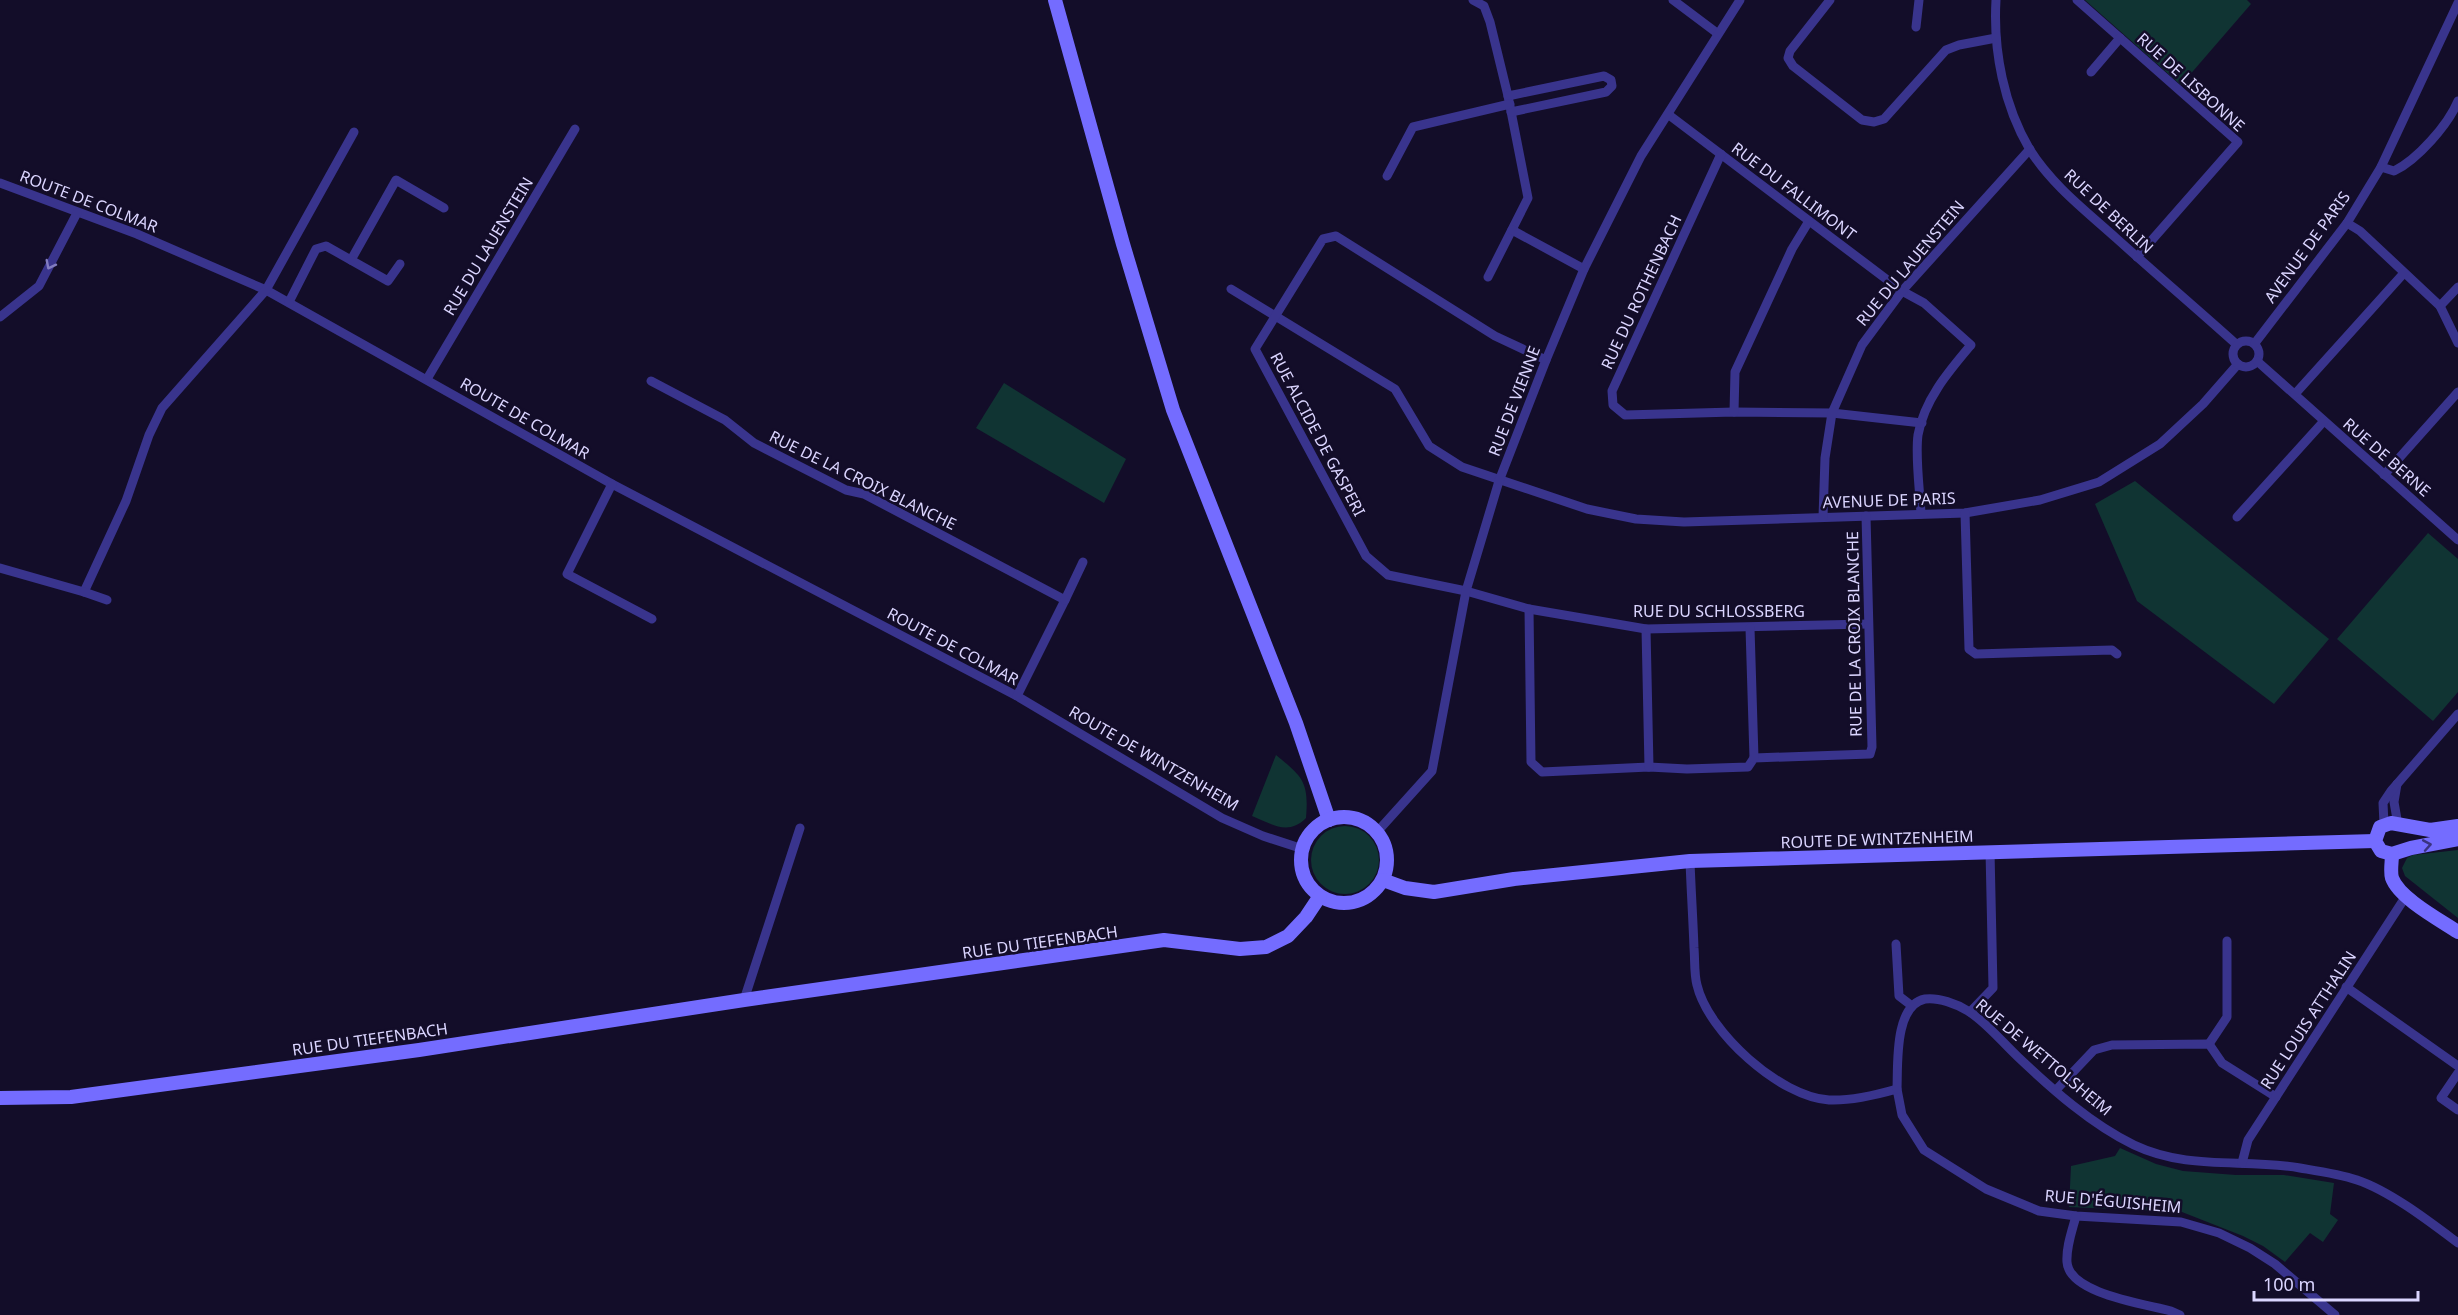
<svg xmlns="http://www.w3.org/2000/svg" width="2458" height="1315" font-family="'Noto Sans',sans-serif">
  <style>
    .green { fill: #103433 }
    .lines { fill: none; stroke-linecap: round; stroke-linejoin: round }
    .street { stroke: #39348d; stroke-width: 9 }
    .secondary { stroke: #746cff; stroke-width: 14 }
    .oneway { stroke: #827cc0 }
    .oneway2 { stroke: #3a337f }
    .labels { text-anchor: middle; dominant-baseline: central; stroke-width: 5; stroke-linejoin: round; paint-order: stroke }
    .street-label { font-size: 16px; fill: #dbd5ff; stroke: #130d29 }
  </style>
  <rect width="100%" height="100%" fill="#130d29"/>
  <g class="green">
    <path d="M2085,0H2247L2251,4L2181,85Z"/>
    <path d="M1004,383L1126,459L1104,503L976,428Z"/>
    <path d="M2135,481L2329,639L2274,704L2137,601L2095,504Z"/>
    <path d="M2428,533L2458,559V692L2433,721L2337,639Z"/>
    <path d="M1276,755C1303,777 1309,782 1306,818C1288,836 1272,824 1252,816Z"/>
    <circle cx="1345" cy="860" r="34"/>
    <path d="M2458,850V918L2405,876L2402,868L2407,858L2413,855Z"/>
    <path d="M2120,1148L2156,1164L2183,1171L2236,1175H2284L2334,1183L2330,1214L2338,1220L2323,1242L2310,1233L2285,1262L2263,1246L2243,1236L2182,1212L2069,1207L2071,1166L2115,1156Z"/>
  </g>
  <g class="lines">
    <g class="street">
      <path d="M1473,0L1484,6L1490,22L1508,96L1528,198L1488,277"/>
      <path d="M1673,0L1717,33"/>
      <path d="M1830,0L1790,51L1788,58L1793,66L1862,120L1874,122L1884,119L1946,50L1959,45L1996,38"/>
      <path d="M1996,0C1993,51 2004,106 2030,150C2052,185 2086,211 2116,238C2156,274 2197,309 2236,344"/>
      <path d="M2077,0L2238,142L2137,257"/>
      <path d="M1916,27L1919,0"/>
      <path d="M2091,72L2120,38"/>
      <path d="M1508,96L1604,76L1611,80L1612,86L1606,92L1511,112"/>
      <path d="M1669,115L1902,291L1924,303L1971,345C1949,371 1924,400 1918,435C1915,457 1920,491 1921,514"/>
      <path d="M1721,154L1612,391L1613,405L1625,415L1734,412L1832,413L1922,423"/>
      <path d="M2381,167L2394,171C2417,160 2448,125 2458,101"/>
      <path d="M1387,176L1413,127L1510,104"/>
      <path d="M0,183L137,234L266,290L612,484L1017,696L1222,818L1263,836L1303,849"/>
      <path d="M2347,223L2360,231L2440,306L2458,343"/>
      <path d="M1512,230L1584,269"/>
      <path d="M351,260L396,180L444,208"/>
      <path d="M1231,289L1395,389L1429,446L1462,467L1587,509L1636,519L1684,522L1965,513L2040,500L2099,482L2160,444L2203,404L2238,364"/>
      <path d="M289,302L316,249L326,246L388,281L400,264"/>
      <path d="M2440,306L2458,287"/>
      <path d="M0,317L39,286L77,213"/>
      <circle cx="2246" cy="354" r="13"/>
      <path d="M2255,343L2347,223L2381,167L2458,3"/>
      <path d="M1546,360L1495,336L1336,236L1323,239L1255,349L1366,556L1388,575L1466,591L1529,609L1646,629L1868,624"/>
      <path d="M2257,361L2458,540"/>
      <path d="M427,379L575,129"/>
      <path d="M651,381L725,420L754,443L846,490L864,494L1065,600L1017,696"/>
      <path d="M2295,394L2404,273"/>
      <path d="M1734,412L1735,372L1792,249L1809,221"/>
      <path d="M2384,475L2458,392"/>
      <path d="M612,484L567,574L652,619"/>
      <path d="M1965,513L1969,649L1976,654L2112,650L2117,654"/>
      <path d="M1823,517L1825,458L1832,413L1862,345L1902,291L2030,149"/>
      <path d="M2237,517L2324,421"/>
      <path d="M0,568L84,592L126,501L149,435L162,408L266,290L354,132"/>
      <path d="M84,592L107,600"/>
      <path d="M1065,600L1083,562"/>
      <path d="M1529,609L1531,762L1542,772L1649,767L1687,769L1748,767L1754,758L1870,754L1872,747L1866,516"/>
      <path d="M1750,628L1754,758"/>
      <path d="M1646,629L1649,767"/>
      <path d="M2397,784L2394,802L2398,825"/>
      <path d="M2384,824L2383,803L2391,791L2458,714"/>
      <path d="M1377,832L1432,771L1466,591L1499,481L1546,360L1584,269L1641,156L1740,0"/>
      <path d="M1690,861C1691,890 1693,919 1694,948C1695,960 1694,974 1697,985C1708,1032 1780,1097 1829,1100C1852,1101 1876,1095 1897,1089L1902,1115L1924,1150L1986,1189L2039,1211L2076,1216L2181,1222L2219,1233L2250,1248L2275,1264L2335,1315"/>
      <path d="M1896,944L1899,996L1912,1006"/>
      <path d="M2346,987L2458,1066"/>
      <path d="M744,1000L800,828"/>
      <path d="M1970,1012L1993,988L1990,851"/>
      <path d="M2209,1044L2227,1017V941"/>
      <path d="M2458,1073L2441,1098L2458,1110"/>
      <path d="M1897,1089C1898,1065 1894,1005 1925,999C1938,997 1957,1004 1968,1011C1986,1022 2002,1042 2018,1057C2053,1090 2091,1124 2134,1145C2189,1171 2243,1158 2300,1168C2318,1171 2339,1174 2357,1180C2390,1191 2430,1222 2458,1243"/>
      <path d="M2056,1090L2094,1050L2112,1045L2209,1044L2222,1063L2276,1097"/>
      <path d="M2242,1163L2248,1140L2406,896"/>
      <path d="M2076,1216C2072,1231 2066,1247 2067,1262C2069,1294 2146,1304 2171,1311L2180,1315"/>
    </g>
    <g class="secondary">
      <path d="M1055,0L1123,244L1173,410L1296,723L1329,820"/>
      <circle cx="1344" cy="860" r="43"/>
      <path d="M2458,826L2430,830L2391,823L2380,827L2375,841L2381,851L2392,854L2411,848L2458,839"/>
      <path d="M2392,854C2392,862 2390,871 2392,878C2399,898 2440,920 2458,932"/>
      <path d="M1383,880L1405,888L1434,892L1514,879L1690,861L2375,841"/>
      <path d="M0,1098L71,1097L419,1050L744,1000L1164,940L1240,949L1266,947L1288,936L1306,917L1320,896"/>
    </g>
  </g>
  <defs><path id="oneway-chevron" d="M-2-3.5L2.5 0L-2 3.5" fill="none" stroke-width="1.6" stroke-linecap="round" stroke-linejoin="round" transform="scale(1.5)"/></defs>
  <use class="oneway" href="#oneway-chevron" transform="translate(50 265) rotate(117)"/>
  <use class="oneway2" href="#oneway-chevron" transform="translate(2427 845) rotate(-10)"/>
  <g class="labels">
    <g class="street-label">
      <text transform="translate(2191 82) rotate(42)">RUE DE LISBONNE</text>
      <text transform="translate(1794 191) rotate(37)">RUE DU FALLIMONT</text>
      <text transform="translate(89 201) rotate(21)">ROUTE DE COLMAR</text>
      <text transform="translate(2109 211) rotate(43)">RUE DE BERLIN</text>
      <text transform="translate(488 246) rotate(-59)">RUE DU LAUENSTEIN</text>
      <text transform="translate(2307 247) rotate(-54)">AVENUE DE PARIS</text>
      <text transform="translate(1910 263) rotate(-50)">RUE DU LAUENSTEIN</text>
      <text transform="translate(1641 292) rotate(-65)">RUE DU ROTHENBACH</text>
      <text transform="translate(1514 401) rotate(-69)">RUE DE VIENNE</text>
      <text transform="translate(525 418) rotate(30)">ROUTE DE COLMAR</text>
      <text transform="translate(1318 434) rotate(62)">RUE ALCIDE DE GASPERI</text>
      <text transform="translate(2387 457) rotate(41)">RUE DE BERNE</text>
      <text transform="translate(863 480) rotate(26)">RUE DE LA CROIX BLANCHE</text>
      <text transform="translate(1889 500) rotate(-2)">AVENUE DE PARIS</text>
      <text x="1719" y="611">RUE DU SCHLOSSBERG</text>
      <text transform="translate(1854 634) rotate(-91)">RUE DE LA CROIX BLANCHE</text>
      <text transform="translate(953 646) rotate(28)">ROUTE DE COLMAR</text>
      <text transform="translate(1154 758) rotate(30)">ROUTE DE WINTZENHEIM</text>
      <text transform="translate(1877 839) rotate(-2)">ROUTE DE WINTZENHEIM</text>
      <text transform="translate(1040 942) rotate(-8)">RUE DU TIEFENBACH</text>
      <text transform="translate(2308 1020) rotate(-57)">RUE LOUIS ATTHALIN</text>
      <text transform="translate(370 1039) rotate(-8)">RUE DU TIEFENBACH</text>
      <text transform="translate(2044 1057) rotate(40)">RUE DE WETTOLSHEIM</text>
      <text transform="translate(2113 1201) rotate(5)">RUE D'ÉGUISHEIM</text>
    </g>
  </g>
  <path d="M2254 1291v9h164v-9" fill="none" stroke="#dbd5ff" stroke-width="3"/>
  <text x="2263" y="1291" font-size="18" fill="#dbd5ff" stroke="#130d29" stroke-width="4.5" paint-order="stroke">100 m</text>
</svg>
